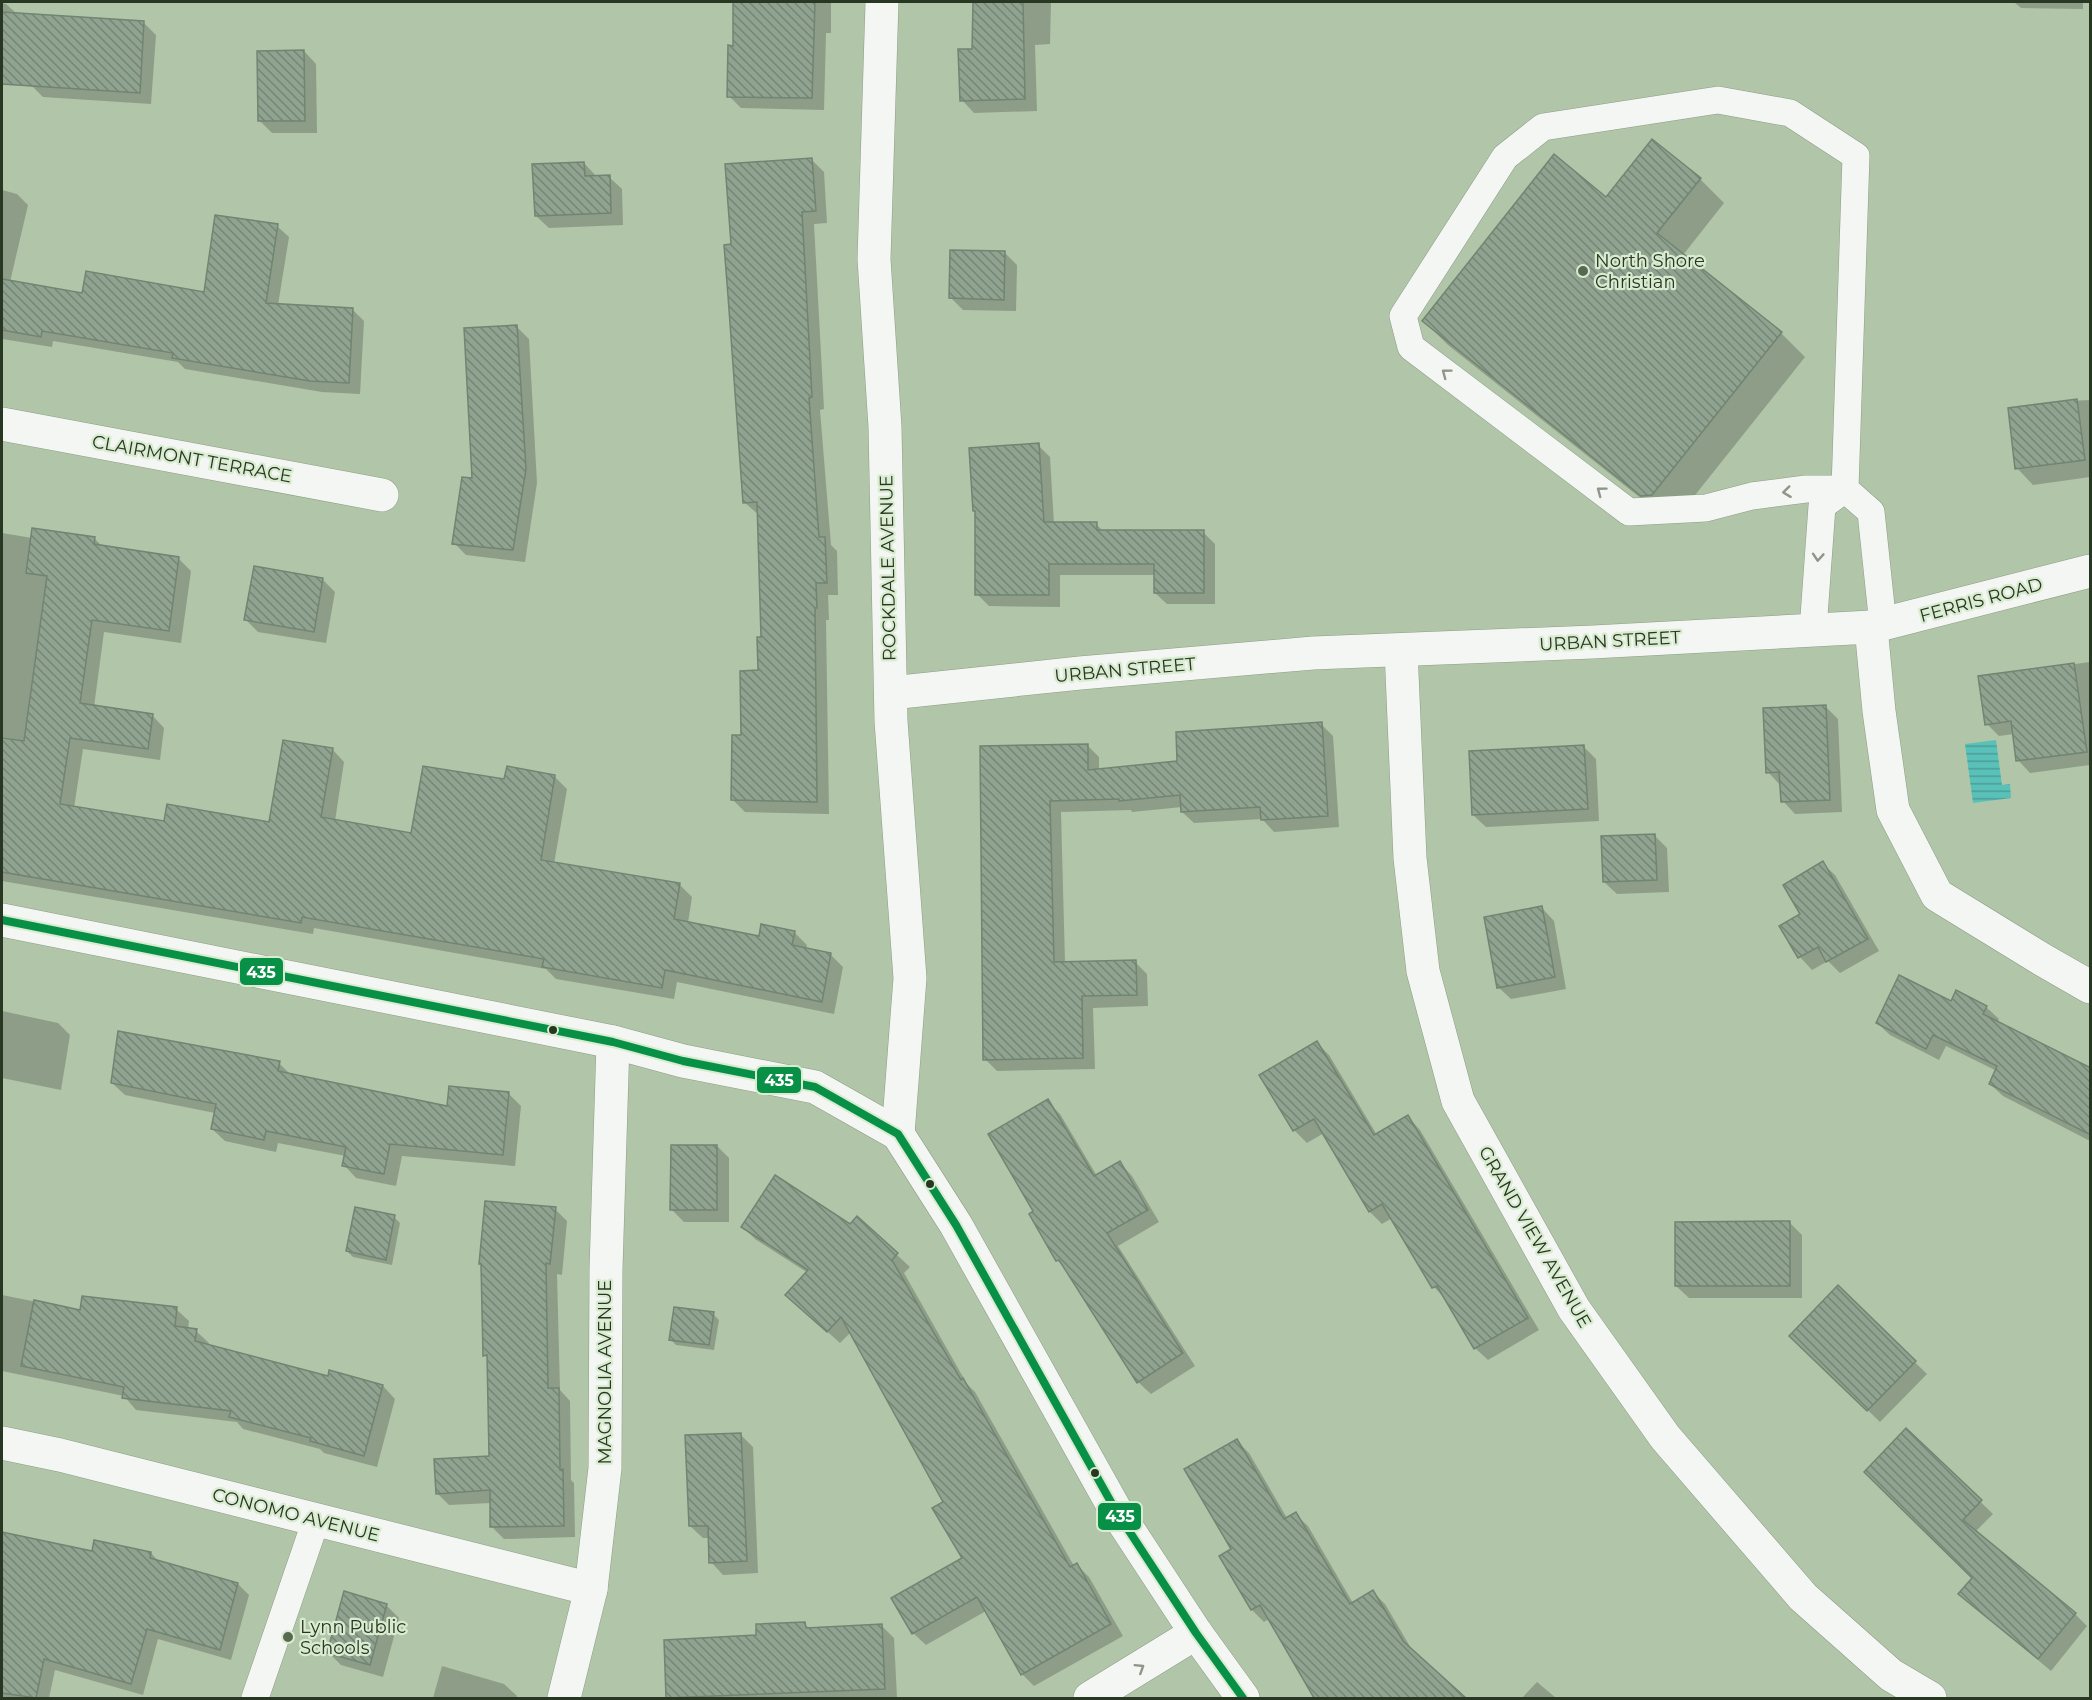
<svg xmlns="http://www.w3.org/2000/svg" width="2092" height="1700" font-family="Montserrat,sans-serif">
  <style>
    .water { fill: url(#water-rules) }
    .shadow { fill: #0003 }
    .building { fill: url(#building-back-hatch); stroke: #718572; stroke-width: 1.5 }
    .lines { fill: none; stroke-linecap: round; stroke-linejoin: round }
    .service-casing { stroke: #8d9d86; stroke-width: 28 }
    .minor-casing { stroke: #8d9d86; stroke-width: 34 }
    .tertiary-casing { stroke: #8d9d86; stroke-width: 34 }
    .service { stroke: #f3f6f2; stroke-width: 27 }
    .minor { stroke: #f3f6f2; stroke-width: 33 }
    .tertiary { stroke: #f3f6f2; stroke-width: 33 }
    .bus-1-casing { stroke: #d9ecd1; stroke-width: 12 }
    .bus-1 { stroke: #089047; stroke-width: 8 }
    .oneway { stroke: #8e968a }
    .poi-dot { fill: #586951; stroke: #d9ecd1; stroke-width: 2 }
    .bus-dot { fill: #283721; stroke: #d9ecd1; stroke-width: 2 }
    .labels { text-anchor: middle; dominant-baseline: central; stroke-width: 4.5; stroke-linejoin: round; paint-order: stroke }
    .poi-label { font-size: 18px; fill: #283721; stroke: #d9ecd1; text-anchor: start }
    .street-label { font-size: 18px; fill: #283721; stroke: #d9ecd1 }
    .line-badge { stroke: #d9ecd1; stroke-width: 2 }
    .badge-label { font-size: 16px; text-anchor: middle; font-weight: bold; fill: #fff }
  </style>
  <defs>
    <pattern id="water-rules" width="6" height="5" patternUnits="userSpaceOnUse" patternTransform="scale(1.5)"><rect width="6" height="5" fill="#5ac1b9"/><path d="M0 2.5h6" fill="none" stroke="#4a9e96"/></pattern>
    <pattern id="building-back-hatch" width="6" height="6" patternUnits="userSpaceOnUse" patternTransform="scale(1.5)"><rect width="6" height="6" fill="#8fa390"/><path d="M-1 5l2 2M0 0l6 6M5-1l2 2" fill="none" stroke="#758675"/></pattern>
  </defs>
  <rect width="100%" height="100%" fill="#b1c5a9"/>
  <path class="water" d="M1996,740L2002,785L2010,784L2011,798L1973,803L1965,744Z"/>
  <g class="shadow">
    <path d="M735,2H831V33H826L824,110L741,108L729,96L734,47Z"/>
    <path d="M974,2H1051L1050,44L1035,45L1037,111L974,113L962,100L973,50Z"/>
    <path d="M2014,2H2083V9L2021,8Z"/>
    <path d="M2,3L6,4L17,14L144,23L156,35L151,104L43,97L31,85L33,55L2,48Z"/>
    <path d="M304,51L316,64L317,133H272L259,120Z"/>
    <path d="M811,159L824,172L827,223L814,224L824,409L820,410L831,545L837,551L838,595H828L829,620H826L829,814L745,812L732,799L743,737L759,671L762,638L759,515L745,503L733,246Z"/>
    <path d="M584,163L596,176L609,177L622,189L623,225L549,228L536,216Z"/>
    <path d="M1700,179L1724,203L1683,255L1781,333L1805,357L1676,519H1667L1448,345L1424,321L1607,199Z"/>
    <path d="M2,190L17,194L28,205L10,282L84,294H205L277,226L289,237L278,305L352,309L364,321L360,394L322,392L185,369L178,362L53,341L52,347L2,339Z"/>
    <path d="M1005,253L1017,265L1016,311L963,310L951,298Z"/>
    <path d="M517,327L529,339L537,483L525,562L466,555L454,543L474,480Z"/>
    <path d="M2090,400V477L2033,485L2017,468L2070,401Z"/>
    <path d="M1038,445L1050,457L1054,524H1096L1104,532H1203L1215,544V604H1167L1155,593V575H1060V607L989,606L977,594Z"/>
    <path d="M2,533L32,538H94L103,547L178,558L191,571L181,643L104,632L94,707L152,715L164,728L160,760L83,749L74,808L166,823L270,824L332,749L344,762L335,821L413,834L506,781L554,776L567,789L554,864L679,884L692,897L688,923L760,937L794,932L807,945L806,950L831,955L843,967L834,1014L677,982L674,999L556,979L546,969L314,928L313,934L2,881Z"/>
    <path d="M322,579L335,592L326,643L258,632L246,620Z"/>
    <path d="M2090,662V765L2030,773L2018,760L2014,734L1999,736L1987,724L1980,677Z"/>
    <path d="M1825,706L1838,719L1842,812L1795,814L1783,801L1780,785L1768,772Z"/>
    <path d="M1321,724L1333,736L1339,827L1274,832L1262,819L1194,823L1182,812V807L1132,812L1131,810L1061,812L1065,963L1135,962L1147,974L1148,1006L1093,1008L1095,1069L997,1071L985,1059L981,747L1087,745L1099,757V770L1179,762Z"/>
    <path d="M1584,747L1596,759L1599,821L1486,827L1473,815Z"/>
    <path d="M1655,836L1667,848L1669,892L1617,894L1604,882Z"/>
    <path d="M1822,863L1835,875L1879,951L1840,973L1828,961L1812,970L1800,957L1782,927L1802,915Z"/>
    <path d="M1542,908L1554,921L1566,989L1511,999L1498,987Z"/>
    <path d="M1951,1003L1986,1007L1999,1019L1997,1023L2090,1076V1141L2003,1096L1990,1084L1997,1071L1946,1046L1939,1060L1890,1035L1877,1023Z"/>
    <path d="M2,1011L58,1023L70,1035L61,1090L2,1078Z"/>
    <path d="M1317,1043L1329,1055L1377,1135L1408,1117L1420,1130L1539,1330L1488,1360L1475,1348L1446,1300L1434,1287L1392,1218L1382,1224L1370,1212L1324,1133L1307,1143L1294,1130L1262,1076Z"/>
    <path d="M279,1063L292,1076L448,1108L508,1093L521,1106L515,1166L402,1156L396,1186L356,1178L344,1165L346,1156L278,1143L276,1152L225,1141L212,1129L215,1113L125,1095L112,1083Z"/>
    <path d="M1047,1101L1060,1114L1097,1176L1120,1163L1132,1176L1159,1222L1118,1246L1195,1366L1151,1394L1138,1382L1068,1271L1057,1260Z"/>
    <path d="M717,1146L729,1158V1222H684L672,1210Z"/>
    <path d="M555,1209L567,1221L562,1275L557,1274L560,1390L570,1401L571,1480L574,1483L575,1537L504,1539L492,1527L491,1503L449,1505L437,1493L491,1457L489,1359L485,1355Z"/>
    <path d="M394,1217L400,1223L392,1265L353,1257L347,1251Z"/>
    <path d="M857,1218L910,1267L904,1273L967,1384L975,1392L1074,1566L1077,1565L1089,1577L1123,1636L1034,1686L1022,1674L986,1611L926,1645L913,1633L964,1559L945,1503L897,1418L899,1417L851,1332L840,1343L800,1307L808,1273L755,1239L743,1227L850,1226Z"/>
    <path d="M1790,1223L1802,1235V1298H1689L1676,1286Z"/>
    <path d="M1838,1288L1927,1374L1880,1422L1791,1336Z"/>
    <path d="M2,1295L82,1311L176,1309L189,1321L188,1330L196,1331L209,1343L208,1346L329,1378L383,1386L395,1399L377,1467L324,1453L320,1449L243,1429L237,1422L136,1410L124,1396L2,1371Z"/>
    <path d="M713,1314L719,1320L714,1350L676,1345L670,1339Z"/>
    <path d="M1906,1430L1993,1514L1975,1532L2075,1614L2087,1626L2051,1671L1960,1594L1974,1578Z"/>
    <path d="M741,1435L753,1447L758,1573L723,1575L711,1562L710,1538H703L690,1526Z"/>
    <path d="M1237,1441L1249,1453L1287,1518L1295,1514L1308,1526L1353,1603L1373,1592L1385,1604L1415,1655L1341,1698H1317L1314,1695L1269,1619L1264,1622L1252,1610L1221,1557L1233,1550Z"/>
    <path d="M2,1535L93,1553H151L159,1562L238,1584L249,1595L231,1660L158,1639L143,1695L55,1670L49,1698H2V1655L11,1606L2,1604Z"/>
    <path d="M386,1605L399,1618L383,1677L341,1665L328,1652Z"/>
    <path d="M805,1624L810,1629L882,1626L894,1638L897,1698H667L666,1641L758,1637Z"/>
    <path d="M1423,1661L1463,1698H1389Z"/>
    <path d="M442,1666L504,1684L517,1696L516,1698H433Z"/>
    <path d="M1537,1682L1556,1698H1522Z"/>
  </g>
  <g class="building">
    <path d="M733,2H815L812,98L727,97L728,45L733,46Z"/>
    <path d="M973,2H1023L1025,99L960,101L958,49H972Z"/>
    <path d="M2,12L144,21L140,93L2,84Z"/>
    <path d="M304,50L305,121H258L257,51Z"/>
    <path d="M1652,139L1701,178L1657,233L1782,332L1652,495L1641,496L1422,321L1554,154L1606,197Z"/>
    <path d="M812,158L816,211L802,212L812,397L809,398L819,537H825L827,583H816L817,608H815L817,802L731,800L732,735H741L740,671L758,670L757,637H761L757,502L743,503L728,296L724,245L731,244L725,164Z"/>
    <path d="M584,162L585,176L610,175L611,213L535,216L532,164Z"/>
    <path d="M215,215L278,224L266,303L353,308L349,383L310,381L172,358L173,353L42,331L41,337L2,330V279L82,293L86,271L204,292Z"/>
    <path d="M950,250L1005,251L1004,300L949,298Z"/>
    <path d="M517,325L526,469L513,550L452,544L462,477L472,478L464,328Z"/>
    <path d="M2077,399L2085,460L2015,469L2008,408Z"/>
    <path d="M1039,443L1044,522H1097V530H1204V593H1154V564H1049V595H975V511H973L969,448Z"/>
    <path d="M32,528L95,537L94,544L179,557L169,631L92,620L80,703L153,714L148,749L70,738L60,804L164,821L167,804L269,822L283,740L333,748L321,817L411,833L423,766L504,779L507,766L555,775L541,860L680,883L674,919L759,936L761,924L795,931L792,945L831,953L822,1002L665,970L662,988L542,967L544,959L302,917L301,923L2,872V738L24,741L47,576L26,573Z"/>
    <path d="M254,566L323,578L314,632L244,620Z"/>
    <path d="M2074,663L2087,752L2016,761L2011,721L1985,725L1978,676Z"/>
    <path d="M1826,705L1830,800L1781,802L1779,772L1766,773L1763,708Z"/>
    <path d="M1322,722L1328,816L1261,820L1260,807L1181,812L1180,795L1119,801V799L1050,801L1054,962L1136,960L1137,995L1082,996L1083,1058L983,1060L980,746L1088,744V770L1177,761L1176,732Z"/>
    <path d="M1584,745L1588,809L1472,815L1469,751Z"/>
    <path d="M1655,834L1657,880L1603,882L1601,836Z"/>
    <path d="M1823,861L1868,939L1826,962L1818,947L1798,958L1779,926L1800,914L1783,885Z"/>
    <path d="M1542,906L1555,977L1497,988L1484,917Z"/>
    <path d="M1899,975L1951,1001L1956,990L1987,1006L1983,1014L2091,1068V1135L1989,1084L1997,1066L1933,1035L1926,1049L1876,1023Z"/>
    <path d="M118,1031L280,1061L278,1071L447,1106L449,1086L509,1092L503,1155L390,1144L384,1174L342,1166L346,1147L266,1131L264,1140L211,1129L216,1104L111,1083Z"/>
    <path d="M1317,1041L1374,1135L1408,1115L1528,1318L1474,1349L1437,1286L1432,1288L1382,1204L1369,1212L1314,1119L1293,1131L1259,1075Z"/>
    <path d="M1048,1099L1094,1176L1120,1161L1148,1210L1107,1233L1183,1353L1137,1383L1059,1260L1056,1261L1029,1214L1033,1211L988,1134Z"/>
    <path d="M671,1145H717V1210H670Z"/>
    <path d="M775,1175L850,1224L857,1216L898,1253L892,1260L961,1380L963,1378L1070,1567L1077,1563L1111,1624L1021,1675L977,1597L912,1634L891,1598L962,1558L932,1508L943,1502L841,1317L827,1332L785,1295L808,1270L741,1227Z"/>
    <path d="M485,1201L556,1207L550,1264L546,1263L548,1388H559L560,1470L563,1469L564,1526L490,1527V1490L436,1494L434,1459L489,1456L487,1355L483,1356L481,1264H479Z"/>
    <path d="M355,1207L395,1215L386,1260L346,1251Z"/>
    <path d="M1790,1221V1286H1675V1222Z"/>
    <path d="M1838,1285L1916,1361L1867,1411L1789,1336Z"/>
    <path d="M82,1296L177,1307L175,1326L197,1329L195,1341L328,1376L329,1370L383,1385L364,1456L310,1441L311,1438L229,1417L231,1411L122,1398L124,1387L21,1366L34,1300L80,1310Z"/>
    <path d="M674,1307L714,1312L709,1345L669,1340Z"/>
    <path d="M1906,1428L1982,1500L1963,1520L2076,1613L2038,1659L1958,1594L1972,1578L1864,1472Z"/>
    <path d="M741,1433L747,1561L709,1563L708,1526H689L685,1435Z"/>
    <path d="M1237,1439L1284,1519L1296,1512L1350,1604L1373,1590L1403,1641L1466,1698H1314L1260,1605L1251,1610L1219,1556L1231,1549L1184,1469Z"/>
    <path d="M2,1532L92,1551L94,1540L151,1552L150,1558L238,1583L220,1650L147,1629L131,1684L44,1659L36,1698L2,1693Z"/>
    <path d="M344,1591L387,1604L370,1665L327,1653Z"/>
    <path d="M805,1622L806,1628L882,1624L885,1689L666,1698L664,1640L756,1635V1624Z"/>
  </g>
  <g class="lines">
    <g class="service-casing">
      <g id="service">
        <path d="M1845,489L1856,156L1790,113L1718,100L1543,127L1505,157L1403,316L1411,347L1629,512L1706,508L1752,496L1806,489H1845L1871,512L1883,625"/>
        <path d="M1813,630L1822,506L1845,489"/>
        <path d="M255,1698L316,1520"/>
      </g>
    </g>
    <g class="minor-casing">
      <g id="minor">
        <path d="M882,2L874,259L885,427L891,721L910,978L898,1134"/>
        <path d="M2,424L382,495"/>
        <path d="M1871,627L2090,571"/>
        <path d="M1401,650L1410,858L1423,971L1458,1101L1574,1309L1665,1437L1803,1597L1891,1675L1930,1698"/>
        <path d="M891,693L1080,673L1313,653L1593,642L1871,627L1879,711L1893,810L1937,895L2043,960L2090,987"/>
        <path d="M2,1443L60,1455L591,1589"/>
        <path d="M1090,1698L1196,1633"/>
      </g>
    </g>
    <g class="tertiary-casing">
      <g id="tertiary">
        <path d="M2,920L613,1042L683,1061L815,1087L898,1134L956,1225L1116,1511L1196,1633L1243,1698"/>
        <path d="M564,1698L591,1589L605,1468L606,1269L613,1042"/>
      </g>
    </g>
    <use href="#service" class="service"/>
    <use href="#minor" class="minor"/>
    <use href="#tertiary" class="tertiary"/>
    <g class="bus-1-casing">
      <path id="bus-1" d="M2,920L613,1042L683,1061L815,1087L898,1134L956,1225L1116,1511L1196,1633L1243,1698"/>
    </g>
    <use href="#bus-1" class="bus-1"/>
  </g>
  <defs><path id="oneway-chevron" d="M-2-3.5L2.5 0L-2 3.5" fill="none" stroke-width="1.6" stroke-linecap="round" stroke-linejoin="round" transform="scale(1.5)"/></defs>
  <g class="oneway">
    <use href="#oneway-chevron" transform="translate(1446 373) rotate(-143)"/>
    <use href="#oneway-chevron" transform="translate(1601 491) rotate(-143)"/>
    <use href="#oneway-chevron" transform="translate(1787 492) rotate(173)"/>
    <use href="#oneway-chevron" transform="translate(1818 557) rotate(94)"/>
    <use href="#oneway-chevron" transform="translate(1140 1668) rotate(-32)"/>
  </g>
  <g class="poi-dot">
    <circle cx="1583" cy="271" r="6"/>
    <circle cx="288" cy="1637" r="6"/>
  </g>
  <g class="bus-dot">
    <circle cx="553" cy="1030" r="5"/>
    <circle cx="930" cy="1184" r="5"/>
    <circle cx="1095" cy="1473" r="5"/>
  </g>
  <g class="labels">
    <g class="poi-label">
      <text x="1595" y="261">North Shore<tspan x="1595" dy="21">Christian</tspan></text>
      <text x="300" y="1627">Lynn Public<tspan x="300" dy="21">Schools</tspan></text>
    </g>
    <g class="street-label">
      <text transform="translate(192 459) rotate(10)">CLAIRMONT TERRACE</text>
      <text transform="translate(888 568) rotate(-91)">ROCKDALE AVENUE</text>
      <text transform="translate(1981 600) rotate(-15)">FERRIS ROAD</text>
      <text transform="translate(1610 641) rotate(-3)">URBAN STREET</text>
      <text transform="translate(1125 670) rotate(-5)">URBAN STREET</text>
      <text transform="translate(1535 1237) rotate(60)">GRAND VIEW AVENUE</text>
      <text transform="translate(605 1372) rotate(-90)">MAGNOLIA AVENUE</text>
      <text transform="translate(296 1515) rotate(14)">CONOMO AVENUE</text>
    </g>
  </g>
  <g class="line-badge">
    <rect x="239" y="957" width="45" height="29" rx="6" fill="#089047"/>
    <rect x="756" y="1066" width="46" height="28" rx="6" fill="#089047"/>
    <rect x="1097" y="1502" width="45" height="29" rx="6" fill="#089047"/>
  </g>
  <g class="badge-label">
    <text x="261" y="978">435</text>
    <text x="779" y="1086">435</text>
    <text x="1120" y="1522">435</text>
  </g>
  <rect width="2092" height="1700" fill="none" stroke="#283721" stroke-width="6"/>
</svg>
